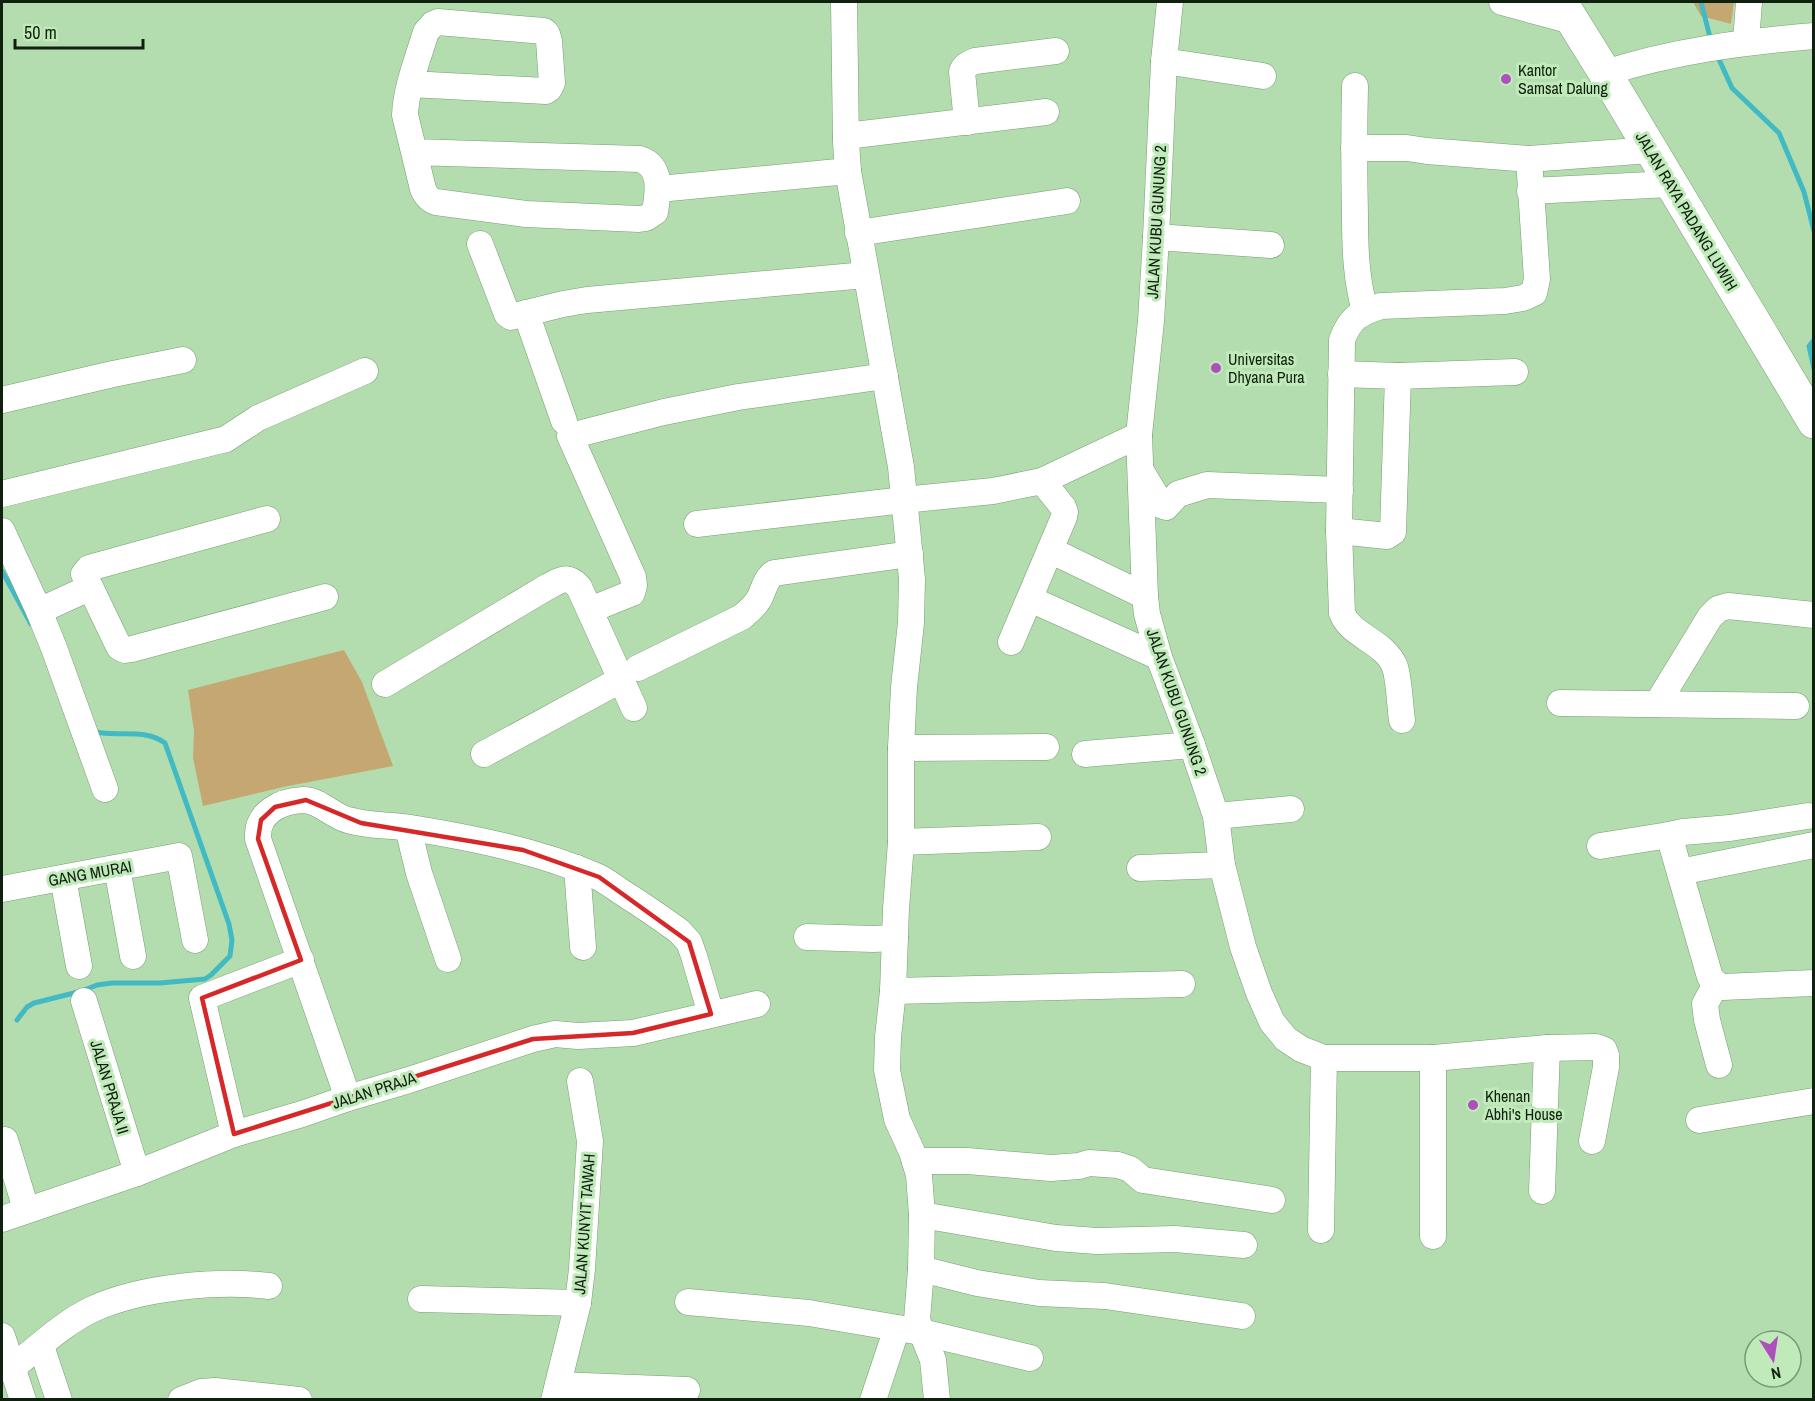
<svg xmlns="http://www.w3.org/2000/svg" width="1815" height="1401" font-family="'Archivo Narrow',sans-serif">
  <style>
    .green { fill: #c5a771 }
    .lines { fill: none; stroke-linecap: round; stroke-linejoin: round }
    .stream { stroke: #42bac3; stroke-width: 5 }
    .minor-casing { stroke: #779e72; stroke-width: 27 }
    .major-casing { stroke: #779e72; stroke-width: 34 }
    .minor { stroke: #fff; stroke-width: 26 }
    .major { stroke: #fff; stroke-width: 33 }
    .marked { fill: none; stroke: #d62828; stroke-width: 4.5; stroke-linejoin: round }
    .poi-dot { fill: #ac50bb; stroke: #c1eabb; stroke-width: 2 }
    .labels { text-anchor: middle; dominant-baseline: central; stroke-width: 6; stroke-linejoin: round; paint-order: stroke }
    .poi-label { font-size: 16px; fill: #10200f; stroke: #c1eabb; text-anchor: start }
    .street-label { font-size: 16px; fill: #10200f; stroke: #c1eabb }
  </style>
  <rect width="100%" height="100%" fill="#b4ddaf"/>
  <g class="green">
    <path d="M1693,2H1734L1731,24L1701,16Z"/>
    <path d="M344,650L362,682L393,766L283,787L203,806L193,758L194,731L188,690Z"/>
  </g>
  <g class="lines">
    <g class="stream">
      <path d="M1701,2L1711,41"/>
      <path d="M1717,55L1732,88L1779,133L1804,192L1814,231"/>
      <path d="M1814,340L1809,346L1814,369"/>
      <path d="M2,571L31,624"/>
      <path d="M17,1020L27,1007L34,1003L82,991L97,985L112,983H160L205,979L211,975L230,956L232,940L229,924L165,743C144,727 114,738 91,731"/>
    </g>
    <g class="minor-casing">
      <g id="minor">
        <path d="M844,2L846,142L848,171L901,467L912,579L911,623L904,687L901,748V842L896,909L893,991L888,1037L887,1070L897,1119L912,1152L919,1175L922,1215L921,1269L917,1320L933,1360L937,1400"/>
        <path d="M1170,2L1164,61L1156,237L1151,321L1139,435L1145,596L1147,614L1159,657L1192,745L1216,816L1222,865L1243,947L1259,993L1272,1022L1286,1039L1301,1049L1324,1058H1433L1547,1048L1596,1047L1604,1050L1606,1055V1067L1592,1141"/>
        <path d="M1502,2L1572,21"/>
        <path d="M1746,42L1749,2"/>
        <path d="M1164,61L1263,76"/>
        <path d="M1605,73C1673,51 1743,42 1814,36"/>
        <path d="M410,84L546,91L549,89L552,83L549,41L547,34L544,31L438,22L433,24L426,32C418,58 406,88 405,115L423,189C426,196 429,200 436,202L526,214L639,219L646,218L655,212C658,193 663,167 640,159L414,152"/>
        <path d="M1355,86C1354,129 1354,172 1355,215C1355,248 1356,279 1365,311"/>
        <path d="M967,122L962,72C964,65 969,64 975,61L1056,51"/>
        <path d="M846,136L1046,112"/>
        <path d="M1354,148H1407L1427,151L1529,159L1651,150"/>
        <path d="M659,189L848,171"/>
        <path d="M1530,191L1670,184"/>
        <path d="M858,233L1067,201"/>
        <path d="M1156,237L1271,245"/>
        <path d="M480,244L507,314L511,317L563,304L587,300L866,275"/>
        <path d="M526,313L564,421"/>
        <path d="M1398,376L1515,372"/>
        <path d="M2,400L113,374L183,360"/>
        <path d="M1141,471L1156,496L1160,505L1166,507L1178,494L1207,485L1340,490"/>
        <path d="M2,494L226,439L258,418L365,371"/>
        <path d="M267,519L89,568L84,574L119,647L125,650L132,649L325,597"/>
        <path d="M697,524L904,500L993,491L1042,481L1139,435"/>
        <path d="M2,531L39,611L54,648L105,789"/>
        <path d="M1339,531L1387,536L1393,532L1398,376L1341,374"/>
        <path d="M1050,550L1145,596"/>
        <path d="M1030,599L1159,657"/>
        <path d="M590,610L632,593L634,585L633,577L570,436L664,412L738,397L885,376"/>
        <path d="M39,611L89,588"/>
        <path d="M1011,642L1064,517L1065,512L1063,507L1042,481"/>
        <path d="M638,668L742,617C748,612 755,606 759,599C764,590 765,579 774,573L910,554"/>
        <path d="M385,684L547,587C561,580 567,574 579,587L634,708"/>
        <path d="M1560,703L1796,706"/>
        <path d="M1657,704L1710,617L1718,609L1728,606L1814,615"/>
        <path d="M1402,720C1400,706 1399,679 1395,667C1385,641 1350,636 1342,613L1339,531L1342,340C1350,318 1359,313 1381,306L1505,301L1523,298L1534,293L1537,279L1529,159"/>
        <path d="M901,748L1046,747"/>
        <path d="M484,754L622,679"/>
        <path d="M1085,754L1192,745"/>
        <path d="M1216,816L1291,809"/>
        <path d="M408,828L419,873L448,959"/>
        <path d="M1669,835L1710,977L1716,984L1723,987L1814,983"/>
        <path d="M901,842L1038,837"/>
        <path d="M1600,846L1669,835L1683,832L1730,828L1808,816"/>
        <path d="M117,868L133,956"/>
        <path d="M577,868L583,947"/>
        <path d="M1140,868L1222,865"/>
        <path d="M1680,872L1814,845"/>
        <path d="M63,878L79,966"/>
        <path d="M2,889L179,856L195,940"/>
        <path d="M807,937L873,939L895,938"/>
        <path d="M1716,984L1705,1004L1707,1020L1719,1065"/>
        <path d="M893,991L1182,984"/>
        <path d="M84,1001L137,1173"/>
        <path d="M348,1098L258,839C256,813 280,801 303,800C320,800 332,816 348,820C368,826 390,825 411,828C473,838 538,851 596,876C605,880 614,887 623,893C642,905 661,918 679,931L689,942L694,956L711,1014"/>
        <path d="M1699,1120L1814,1101"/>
        <path d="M234,1134L202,998L301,960"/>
        <path d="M5,1140L26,1209"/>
        <path d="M915,1161H967L1051,1168L1079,1166L1089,1163L1118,1165L1130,1169L1143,1180L1272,1200"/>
        <path d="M1542,1191L1547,1048"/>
        <path d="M922,1215L1056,1238L1097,1241L1175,1239L1244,1245"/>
        <path d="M2,1219L137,1173L234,1134L302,1114L348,1098L409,1080L533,1039L555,1034L578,1036L633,1033L757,1004"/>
        <path d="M1321,1230L1324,1058"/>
        <path d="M1433,1236V1058"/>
        <path d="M921,1269L977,1283L1039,1293L1105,1296L1242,1316"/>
        <path d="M421,1299L578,1303"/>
        <path d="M688,1302L809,1313L921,1332L1030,1358"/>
        <path d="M2,1336L23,1400"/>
        <path d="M41,1346L59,1400"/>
        <path d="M12,1368C36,1349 66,1321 93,1309C141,1287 217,1280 269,1286"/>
        <path d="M558,1385L687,1390"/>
        <path d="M181,1400L201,1392L215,1391L299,1400"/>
        <path d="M554,1400L578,1303L582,1269L590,1141L580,1081"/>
        <path d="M873,1400L897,1328"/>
      </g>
    </g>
    <g class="major-casing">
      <path id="major" d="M1561,2L1605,73L1814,422"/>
    </g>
    <use href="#minor" class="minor"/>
    <use href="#major" class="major"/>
  </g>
  <path class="marked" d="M306,800L361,823L523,850L599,877L689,942L711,1014L633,1033L533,1039L234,1134L202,998L301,960L258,839L261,820L275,807Z"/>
  <g class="poi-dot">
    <circle cx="1506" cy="79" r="6"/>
    <circle cx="1216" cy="368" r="6"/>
    <circle cx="1473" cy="1105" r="6"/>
  </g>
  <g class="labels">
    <g class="poi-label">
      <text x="1518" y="70">Kantor<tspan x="1518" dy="18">Samsat Dalung</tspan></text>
      <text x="1228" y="359">Universitas<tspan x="1228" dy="18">Dhyana Pura</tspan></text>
      <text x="1485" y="1096">Khenan<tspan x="1485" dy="18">Abhi's House</tspan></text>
    </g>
    <g class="street-label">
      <text transform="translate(1687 211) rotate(59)">JALAN RAYA PADANG LUWIH</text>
      <text transform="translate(1156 222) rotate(-87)">JALAN KUBU GUNUNG 2</text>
      <text transform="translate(1177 702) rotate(71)">JALAN KUBU GUNUNG 2</text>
      <text transform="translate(90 873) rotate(-10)">GANG MURAI</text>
      <text transform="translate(110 1087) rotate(73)">JALAN PRAJA II</text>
      <text transform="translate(374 1090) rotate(-18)">JALAN PRAJA</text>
      <text transform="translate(584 1224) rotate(-86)">JALAN KUNYIT TAWAH</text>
    </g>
  </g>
  <rect width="1815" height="1401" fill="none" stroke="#10200f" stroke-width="6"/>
  <g transform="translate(1773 1359) rotate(168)"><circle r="28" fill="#c1eabb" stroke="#7a9976" stroke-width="1.5"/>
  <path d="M0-4.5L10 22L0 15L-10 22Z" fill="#ac50bb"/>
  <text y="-9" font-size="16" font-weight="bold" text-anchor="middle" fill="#10200f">N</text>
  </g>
  <path d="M15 39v9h128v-9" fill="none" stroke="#10200f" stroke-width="3"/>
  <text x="24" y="39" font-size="18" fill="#10200f" stroke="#c1eabb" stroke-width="4.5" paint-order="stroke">50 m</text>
</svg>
